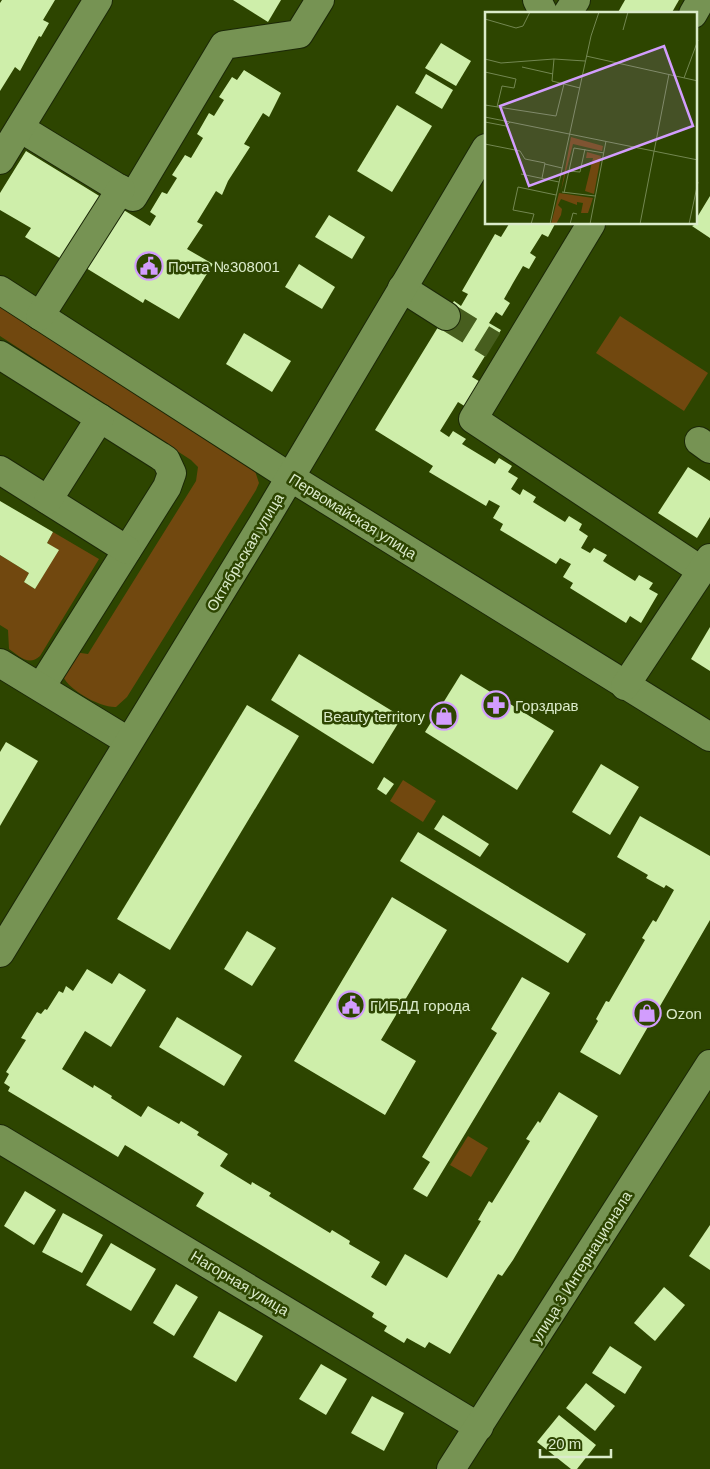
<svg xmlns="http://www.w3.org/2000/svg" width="710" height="1469" font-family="Arial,sans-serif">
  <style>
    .green { fill: #71480f }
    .building { fill: #ceeeaa }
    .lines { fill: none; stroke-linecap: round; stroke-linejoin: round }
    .minor-tunnel { stroke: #475e1e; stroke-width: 28; stroke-dasharray: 28 14; stroke-linecap: butt }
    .minor-casing { stroke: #1b2807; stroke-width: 30 }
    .minor { stroke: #769353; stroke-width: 28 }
    .labels { text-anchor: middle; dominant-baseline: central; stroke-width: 5; stroke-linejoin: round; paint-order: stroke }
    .poi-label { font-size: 15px; fill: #dbebca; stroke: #2d4500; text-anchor: start }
    .street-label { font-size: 15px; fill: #dbebca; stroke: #2d4500 }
    .inset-road { fill: none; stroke: #738751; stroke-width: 1 }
    .view { fill: #d29dfd; fill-opacity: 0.15; stroke: #d29dfd; stroke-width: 2.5 }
    .inset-edge { fill: none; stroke: #dbebca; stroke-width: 2.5 }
  </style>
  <rect width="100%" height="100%" fill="#2d4500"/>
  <g class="green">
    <path d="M0,303L254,468L259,483L256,490L127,697L116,707C101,708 65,689 62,673L74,652L88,654L196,481L198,467L191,460L0,336Z"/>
    <path d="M620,316L708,373L684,411L596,353Z"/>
    <path d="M53,532L99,559L40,656C29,666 20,657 9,649L8,630L0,625V555L29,573L24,582L35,589L58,550L47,543Z"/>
    <path d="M403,780L436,801L423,822L390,801Z"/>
    <path d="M468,1136L488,1148L471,1177L450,1165Z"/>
  </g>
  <g class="building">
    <path d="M2,0H55L43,20L49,23L41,37L39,36L20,71L15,67L0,91V3Z"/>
    <path d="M233,0H281L268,22Z"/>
    <path d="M625,0H679L671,14H617Z"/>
    <path d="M441,43L471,61L456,86L425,68Z"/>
    <path d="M244,70L281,93L269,117L263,113L244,144L250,147L228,181L222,195L216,191L197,222L203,225L187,249L213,264L179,319L145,299L143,303L86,268L122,209L150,226L156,216L150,212L162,192L167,194L177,178L172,175L185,155L191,158L203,138L197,134L209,113L214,116L224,100L219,97L232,77L237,80Z"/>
    <path d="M426,74L453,90L442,109L415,93Z"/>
    <path d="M397,105L432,126L392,192L357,171Z"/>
    <path d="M26,151L101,197L63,260L25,237L31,228L0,210V193Z"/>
    <path d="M710,196V238L692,226L696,224V219Z"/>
    <path d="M329,215L365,237L352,259L315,237Z"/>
    <path d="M509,224H555L548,237L542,234L530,253L536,257L529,269L523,266L513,283L504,299L510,303L502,316L496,312L489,323L501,330L472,377L482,383L466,407L458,402L440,431L449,437L453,431L466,439L462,444L495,464L499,458L512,466L508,472L518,478L511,489L520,495L523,489L536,497L533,502L565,522L569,516L582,524L579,530L588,536L581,548L590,553L594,548L607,555L603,561L635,581L639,575L653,583L649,589L658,594L641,623L630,616L626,623L570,588L573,583L563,577L571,564L560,558L556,564L500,530L503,524L493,518L500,506L489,500L486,506L429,472L433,466L375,430L454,301L461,306L468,294L462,291L495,234L501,237Z"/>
    <path d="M299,264L335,287L322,309L285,287Z"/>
    <path d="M244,333L291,361L272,392L226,364Z"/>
    <path d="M688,467L710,481V517L697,538L658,513Z"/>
    <path d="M0,501L53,532L47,543L59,550L35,589L24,582L29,573L0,555Z"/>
    <path d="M710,627V671L691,659Z"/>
    <path d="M299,654L402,717L373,764L271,700Z"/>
    <path d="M461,674L554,731L517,790L425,732Z"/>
    <path d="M247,705L299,736L170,950L117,919Z"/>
    <path d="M6,742L38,761L0,826V752Z"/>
    <path d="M601,764L639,787L610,835L572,812Z"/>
    <path d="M384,777L394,784L386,795L377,789Z"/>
    <path d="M443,815L489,844L480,857L434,829Z"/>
    <path d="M640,816L710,856V920L620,1075L580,1052L598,1021L596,1019L606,1001L609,1002L645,940L642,938L653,920L656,922L674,890L666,885L664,888L646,878L648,875L617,857Z"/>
    <path d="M418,832L586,934L568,963L400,861Z"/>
    <path d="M392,897L447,930L381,1040L416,1061L385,1115L294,1061Z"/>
    <path d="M247,931L276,948L252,986L224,969Z"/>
    <path d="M87,969L112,984L119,973L146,990L111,1047L85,1031L62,1069L93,1088L94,1085L112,1096L111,1098L141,1117L148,1106L179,1124L181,1121L199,1132L197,1135L228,1154L220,1166L251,1185L252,1182L271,1193L269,1196L330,1233L332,1230L350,1241L349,1244L380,1262L371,1277L386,1286L405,1254L447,1278L481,1221L478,1220L489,1201L492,1203L530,1141L526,1139L538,1121L540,1123L559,1092L598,1116L513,1260L502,1276L498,1274L450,1354L429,1342L425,1348L407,1338L404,1343L384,1331L387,1326L372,1317L374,1313L196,1206L204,1193L125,1145L118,1157L8,1091L10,1087L4,1083L9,1074L6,1072L26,1040L21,1038L37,1012L41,1014L45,1009L47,1010L59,991L63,993L66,986L73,991Z"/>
    <path d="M522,977L550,993L427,1197L413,1189L430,1162L422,1157L497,1033L491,1029Z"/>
    <path d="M177,1017L242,1056L224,1086L159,1047Z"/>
    <path d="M25,1191L56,1210L34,1245L4,1226Z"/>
    <path d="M63,1213L103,1235L82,1273L42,1252Z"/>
    <path d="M710,1225V1270L689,1256Z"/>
    <path d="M111,1243L156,1269L131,1311L86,1285Z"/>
    <path d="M176,1284L198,1297L174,1336L153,1323Z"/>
    <path d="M664,1287L685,1305L655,1341L634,1323Z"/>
    <path d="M219,1311L263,1336L236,1382L193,1357Z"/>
    <path d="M610,1346L642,1367L625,1394L592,1373Z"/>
    <path d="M321,1364L347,1379L326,1415L299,1399Z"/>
    <path d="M586,1383L615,1406L595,1431L566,1408Z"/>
    <path d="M372,1396L404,1413L384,1451L351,1433Z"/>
    <path d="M559,1415L596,1445L577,1469H571L537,1442Z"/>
  </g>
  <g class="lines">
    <path class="minor-tunnel" d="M446,316L493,345"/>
    <g class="minor-casing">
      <g id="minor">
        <path d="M537,0L544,14"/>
        <path d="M567,14L576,0"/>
        <path d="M693,14L701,0"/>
        <path d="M20,128L133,197L224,45L299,34L320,0"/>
        <path d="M0,160L98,0"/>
        <path d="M591,224L473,419L702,571"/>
        <path d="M402,288L446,316"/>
        <path d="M0,290L290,477L710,737"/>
        <path d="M40,316L121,189"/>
        <path d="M0,355L160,456L166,460L172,473L167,487L41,687"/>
        <path d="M699,441L710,449"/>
        <path d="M0,470L127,550"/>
        <path d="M48,500L100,418"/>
        <path d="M0,663L128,741"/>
        <path d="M625,686L710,558"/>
        <path d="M0,953L263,523L486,148"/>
        <path d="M0,1139L479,1427"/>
        <path d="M451,1469L710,1064"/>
      </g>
    </g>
    <use href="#minor" class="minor"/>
  </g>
  <defs>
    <g id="civic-ring" transform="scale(1.4375)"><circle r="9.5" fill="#2d4500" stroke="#d29dfd" stroke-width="1.5"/><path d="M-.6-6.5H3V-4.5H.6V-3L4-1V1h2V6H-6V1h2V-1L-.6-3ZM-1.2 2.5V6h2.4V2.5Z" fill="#d29dfd"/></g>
    <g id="pharmacy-ring" transform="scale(1.4375)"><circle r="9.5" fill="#2d4500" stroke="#d29dfd" stroke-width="1.5"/><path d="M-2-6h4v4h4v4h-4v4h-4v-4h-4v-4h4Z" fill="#d29dfd"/></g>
    <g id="shop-ring" transform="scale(1.4375)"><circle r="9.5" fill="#2d4500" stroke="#d29dfd" stroke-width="1.5"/><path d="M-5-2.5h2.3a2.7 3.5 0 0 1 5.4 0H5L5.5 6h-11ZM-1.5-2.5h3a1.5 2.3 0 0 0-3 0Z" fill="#d29dfd"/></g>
  </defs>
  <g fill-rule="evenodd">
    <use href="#civic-ring" x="149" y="266"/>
    <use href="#pharmacy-ring" x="496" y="705"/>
    <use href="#shop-ring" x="444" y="716"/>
    <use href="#civic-ring" x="351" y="1005"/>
    <use href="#shop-ring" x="647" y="1013"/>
  </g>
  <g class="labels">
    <g class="poi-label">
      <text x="168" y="266">Почта №308001</text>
      <text x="515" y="705">Горздрав</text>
      <text x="425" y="716" text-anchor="end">Beauty territory</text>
      <text x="370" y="1005">ГИБДД города</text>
      <text x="666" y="1013">Ozon</text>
    </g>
    <g class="street-label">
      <text transform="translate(353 516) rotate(32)">Первомайская улица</text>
      <text transform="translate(245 552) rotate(-59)">Октябрьская улица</text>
      <text transform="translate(581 1267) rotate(-58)">улица 3 Интернационала</text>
      <text transform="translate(240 1283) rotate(31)">Нагорная улица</text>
    </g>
  </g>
  <g transform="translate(485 12)">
    <rect width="212" height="212" fill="#2d4500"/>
    <path d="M86,125L118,134L117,139L88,132L76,179ZM102,140L116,144L109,182L100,179L108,146H101ZM74,181L108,186L103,201H96L98,191L92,190V193L76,187L73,193L77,197L76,203L71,212H66Z" fill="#71480f"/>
    <path class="inset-road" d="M0,7L31,16L38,14L45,0M138,18L143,0M101,44L213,69M0,47L16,51L69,47L100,49M69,47L67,69L95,76M37,55L68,62M0,60L31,67L29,76L17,74L12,95M199,66L213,28M0,93L71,104L79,72M0,105L213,148M0,110L21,114L25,110M0,132L35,139L40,147L60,151L57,166M60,152L77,156M83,159L95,160L100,137M36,162L74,170M77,180L110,184M79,181L89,136L119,141M46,212L49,202L28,198L33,175L71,183M65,212L106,24L114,0M85,212L88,201L92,202M105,212L121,129M155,212L184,62M204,212L213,170"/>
    <path class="view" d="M179,34L208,114L44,174L15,94Z"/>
    <rect width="212" height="212" class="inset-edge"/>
  </g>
  <path d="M540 1449v8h71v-8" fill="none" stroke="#dbebca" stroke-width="2.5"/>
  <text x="548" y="1449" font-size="15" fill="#dbebca" stroke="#2d4500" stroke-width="4" paint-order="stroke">20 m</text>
</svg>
